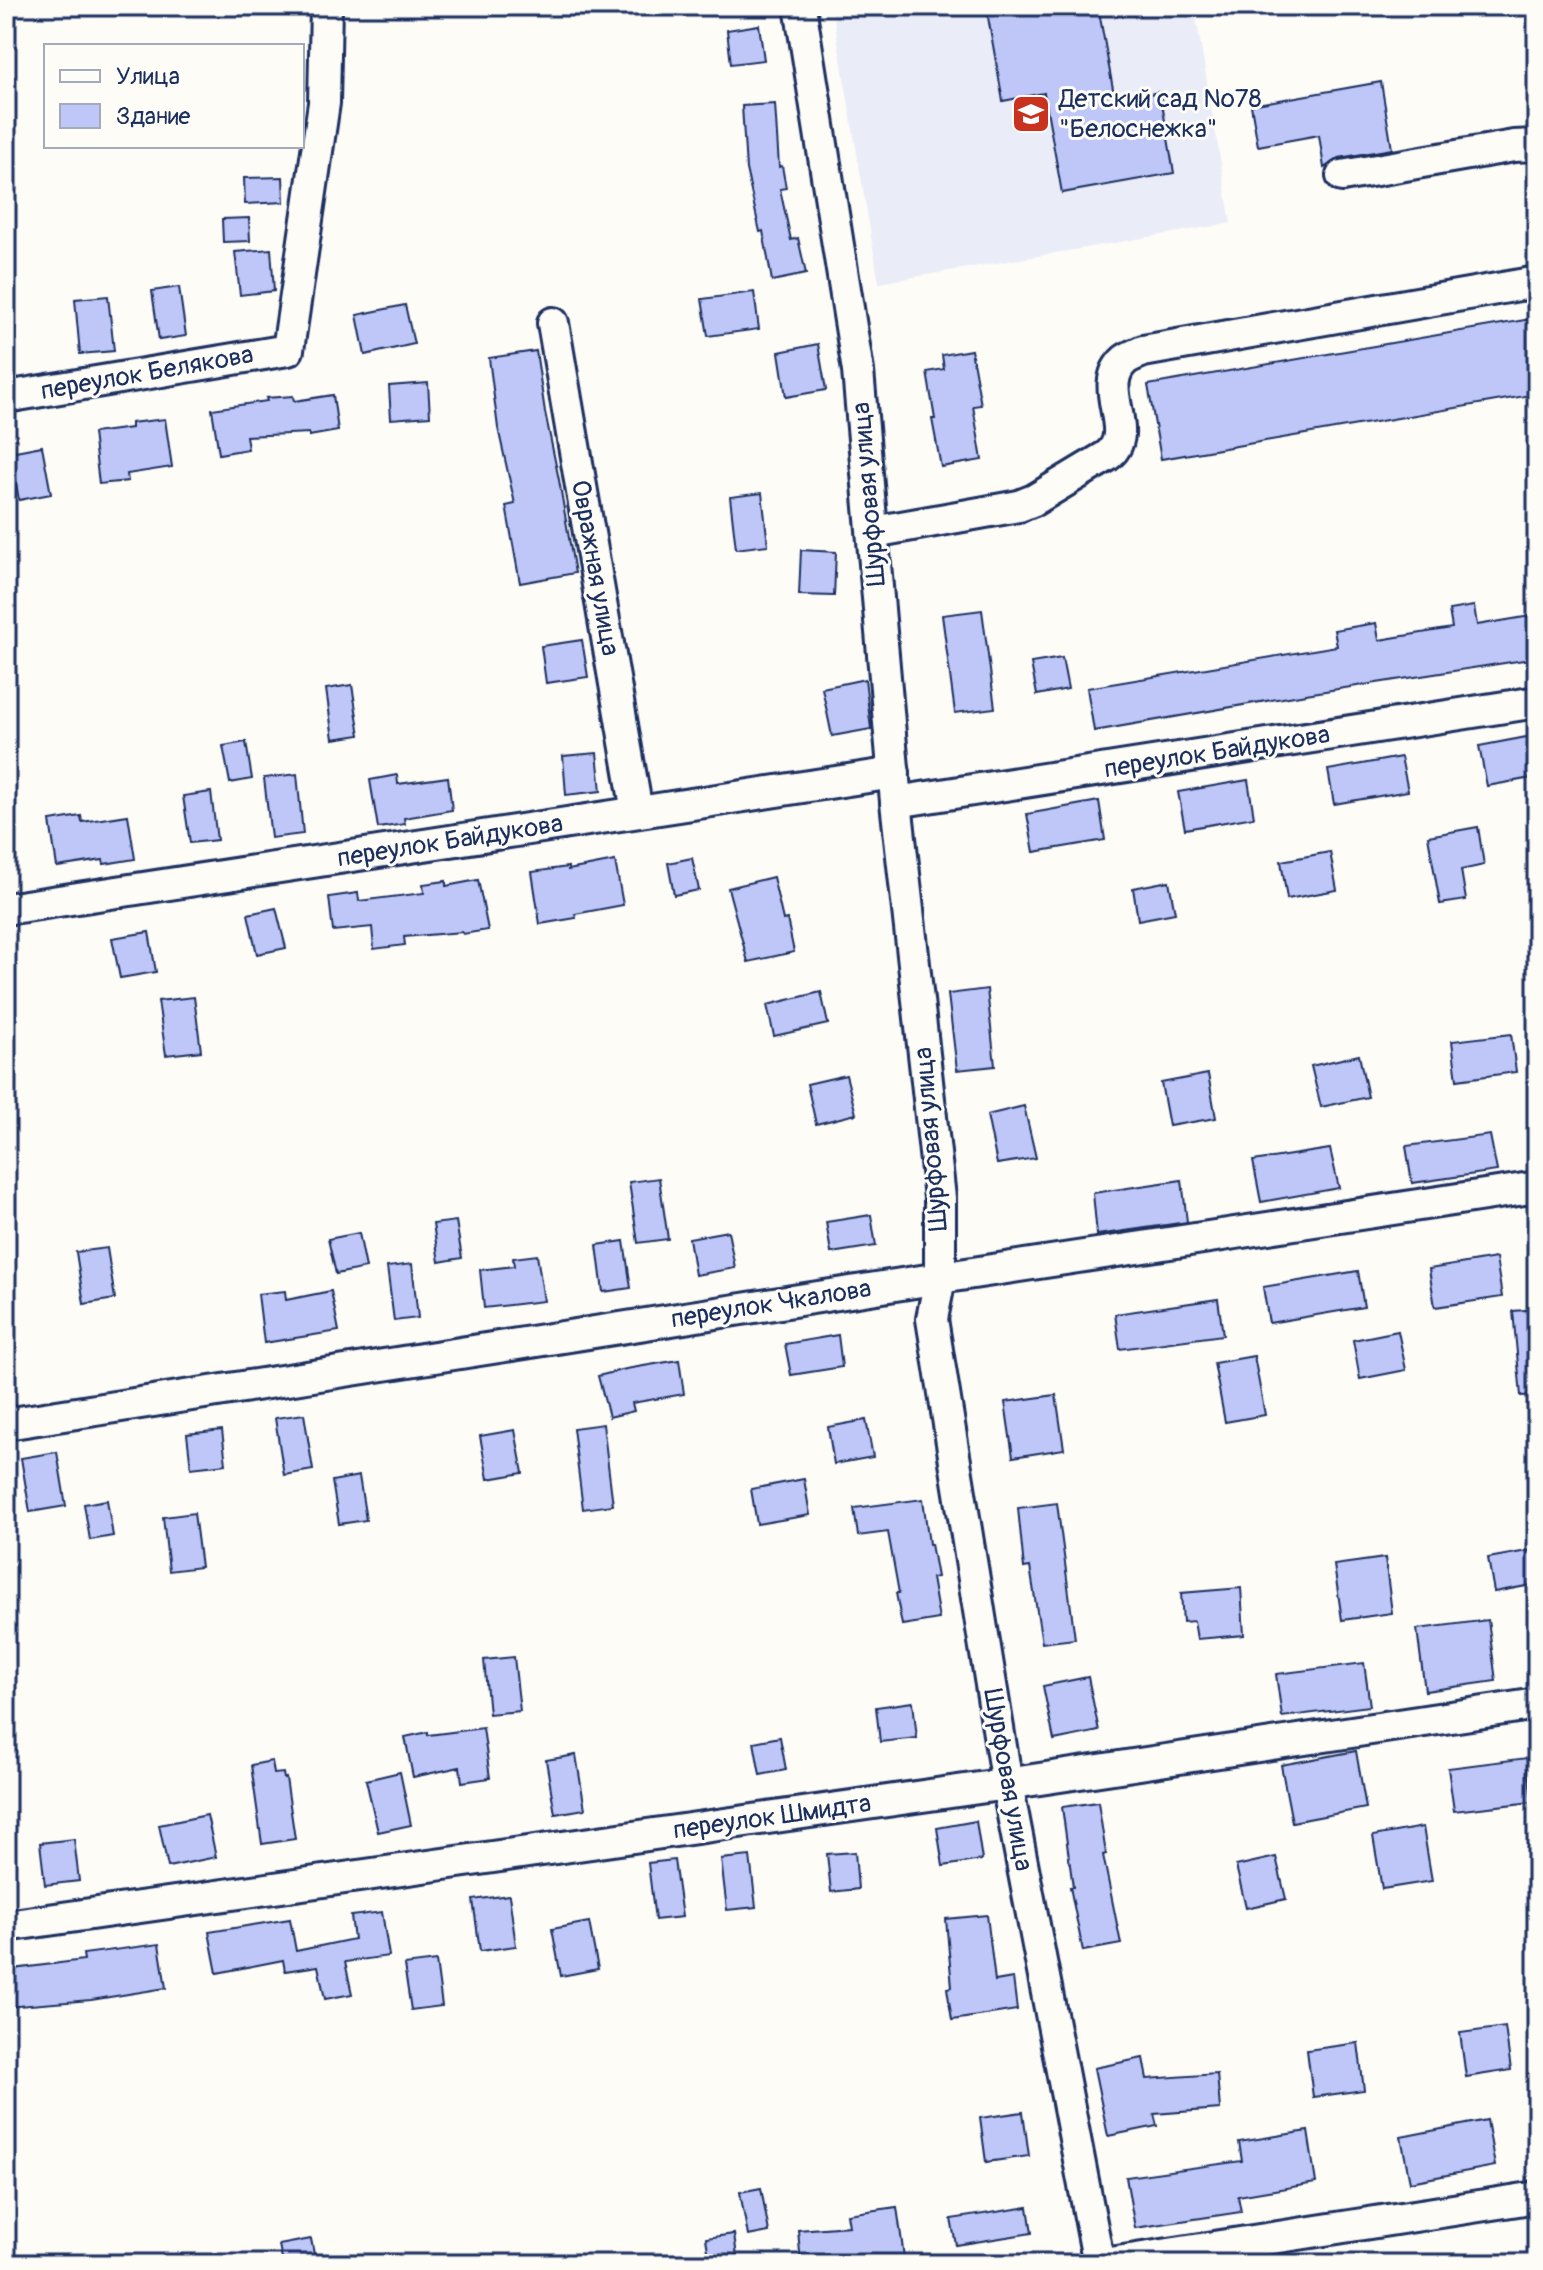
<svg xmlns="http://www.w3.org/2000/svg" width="1543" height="2270" font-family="Pangolin,sans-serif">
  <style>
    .built { fill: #eaecf8 }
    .building { fill: #bfc7f9; stroke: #1b2f5e; stroke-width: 2 }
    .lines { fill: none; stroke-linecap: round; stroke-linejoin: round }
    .minor-casing { stroke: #1b2f5e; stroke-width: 36 }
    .minor { stroke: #fdfcf7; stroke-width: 30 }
    .labels { text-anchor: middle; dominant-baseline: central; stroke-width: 6; stroke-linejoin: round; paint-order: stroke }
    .poi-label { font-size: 26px; fill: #1b2f5e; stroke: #fdfcf7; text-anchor: start }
    .street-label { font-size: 26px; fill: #1b2f5e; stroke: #fdfcf7 }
  </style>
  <rect width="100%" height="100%" fill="#fdfcf7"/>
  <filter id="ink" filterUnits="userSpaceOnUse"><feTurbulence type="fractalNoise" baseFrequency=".0125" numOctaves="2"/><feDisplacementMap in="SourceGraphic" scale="16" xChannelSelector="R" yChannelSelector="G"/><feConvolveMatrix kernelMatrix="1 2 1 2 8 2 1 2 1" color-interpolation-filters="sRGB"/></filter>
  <g filter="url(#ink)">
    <path class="built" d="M832,6H1194L1231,223L879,283Z"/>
    <g class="building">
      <path d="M986,6H1098L1115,100L1160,92L1174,173L1062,193L1044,93L1003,101Z"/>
      <path d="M759,25L764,60L731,64L727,30Z"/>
      <path d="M1381,82L1392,149L1339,158L1324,168L1319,135L1258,146L1251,105Z"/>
      <path d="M775,104L779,167L782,166L786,188L780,189L791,240L798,238L806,274L772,281L763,231L760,232L746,169L742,106Z"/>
      <path d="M283,177L284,202L245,204L244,178Z"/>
      <path d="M249,218L250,241L223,242L222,219Z"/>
      <path d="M271,249L274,291L240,295L235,252Z"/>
      <path d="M179,287L186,336L159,340L152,291Z"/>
      <path d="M754,292L759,329L708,336L702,299Z"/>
      <path d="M108,296L114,351L80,354L75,299Z"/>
      <path d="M405,305L414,344L365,355L357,315Z"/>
      <path d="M1537,318V394L1161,459L1148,385Z"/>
      <path d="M818,344L826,390L786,397L779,352Z"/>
      <path d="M971,350L981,405L973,406L982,460L941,467L932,419H935L927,372L944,369L942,355Z"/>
      <path d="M536,351L545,412L559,480L575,573L520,583L506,506L515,504L498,428L489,358Z"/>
      <path d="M428,383L430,416L391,419L389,386Z"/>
      <path d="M333,395L338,431L309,436V433L246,436L248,449L219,454L212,409L267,401L266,398L293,396L294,401Z"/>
      <path d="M165,419L172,467L127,474L128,481L99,484L93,433L131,428V423Z"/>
      <path d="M42,446L51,494L19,500L10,452Z"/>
      <path d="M762,493L768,545L736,549L730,497Z"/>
      <path d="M801,550L836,552L834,596L799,595Z"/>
      <path d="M1474,606L1477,625L1537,615V658L1306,694L1094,731L1087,688L1337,646L1334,630L1376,623L1379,640L1452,628L1449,610Z"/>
      <path d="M982,610L995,708L955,713L942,615Z"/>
      <path d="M582,640L588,677L546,683L541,646Z"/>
      <path d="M1062,658L1068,689L1037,695L1031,663Z"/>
      <path d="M865,679L871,729L832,736L822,688Z"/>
      <path d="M352,685L360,735L333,739L326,689Z"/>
      <path d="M1537,735V777L1487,786L1479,746Z"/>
      <path d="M246,742L252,779L230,783L223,746Z"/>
      <path d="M597,753L601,791L566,795L563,756Z"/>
      <path d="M1401,757L1408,791L1334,804L1328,770Z"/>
      <path d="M297,774L303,834L271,838L264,778Z"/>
      <path d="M397,775L398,784L448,777L452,810L404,818L405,824L378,828L370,780Z"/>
      <path d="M1248,780L1254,817L1185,829L1178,792Z"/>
      <path d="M211,792L217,840L190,843L183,796Z"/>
      <path d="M1099,801L1105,840L1034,852L1027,814Z"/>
      <path d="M128,815L135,859L104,864L103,860L57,867L50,821L81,816L82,822Z"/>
      <path d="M1478,827L1484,865L1461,870L1466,900L1440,904L1428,836Z"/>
      <path d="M1330,852L1337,890L1287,899L1281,861Z"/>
      <path d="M692,858L699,890L674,895L668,863Z"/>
      <path d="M615,861L623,905L575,914L576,918L540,924L532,872L568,867V870Z"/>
      <path d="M773,877L783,920L787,919L794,952L748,962L728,888Z"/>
      <path d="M478,880L488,930L463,934L462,932L404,937L405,945L374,949L372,927L333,931L329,897L358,893L359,901L424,893L423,884L446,881V886Z"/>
      <path d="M1169,881L1175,913L1138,920L1133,888Z"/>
      <path d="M276,908L286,948L257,954L248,914Z"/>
      <path d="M149,932L156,972L120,978L112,938Z"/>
      <path d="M987,989L995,1066L957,1070L948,994Z"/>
      <path d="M821,992L828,1024L774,1036L767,1005Z"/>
      <path d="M194,997L201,1051L166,1055L158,1001Z"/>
      <path d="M1511,1034L1516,1072L1457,1080L1452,1041Z"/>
      <path d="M1359,1055L1368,1097L1321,1107L1311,1066Z"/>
      <path d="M1208,1074L1216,1118L1169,1126L1161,1083Z"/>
      <path d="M846,1075L856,1114L816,1124L807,1084Z"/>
      <path d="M1024,1106L1036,1158L997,1164L987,1115Z"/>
      <path d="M1490,1135L1497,1171L1412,1183L1406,1146Z"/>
      <path d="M1330,1149L1339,1188L1261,1202L1253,1161Z"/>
      <path d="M659,1178L668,1239L638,1243L629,1182Z"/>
      <path d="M1182,1180L1187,1222L1097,1235L1093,1193Z"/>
      <path d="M871,1215L876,1246L831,1253L826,1222Z"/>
      <path d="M456,1221L462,1258L439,1262L433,1224Z"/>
      <path d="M728,1231L735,1268L695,1275L689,1238Z"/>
      <path d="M359,1233L366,1268L336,1274L328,1239Z"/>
      <path d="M624,1241L631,1288L603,1292L597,1245Z"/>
      <path d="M107,1248L115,1299L84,1304L76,1252Z"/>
      <path d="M537,1255L544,1301L484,1308L480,1270L514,1266L513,1258Z"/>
      <path d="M1496,1258L1502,1297L1435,1307L1429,1269Z"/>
      <path d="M412,1264L418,1318L394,1321L387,1267Z"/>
      <path d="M1358,1271L1364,1307L1269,1323L1263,1287Z"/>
      <path d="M285,1291L286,1300L331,1291L339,1331L264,1343L258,1294Z"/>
      <path d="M1218,1299L1223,1335L1120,1349L1115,1314Z"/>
      <path d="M1537,1309V1395L1521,1396L1513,1311Z"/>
      <path d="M1398,1331L1406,1370L1360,1379L1353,1340Z"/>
      <path d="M838,1335L842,1367L791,1375L785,1344Z"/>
      <path d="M1254,1356L1265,1415L1225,1422L1214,1363Z"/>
      <path d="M679,1360L684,1394L632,1403L634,1411L609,1417L598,1376L626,1369Z"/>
      <path d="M1056,1395L1064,1449L1013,1457L1005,1402Z"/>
      <path d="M304,1414L313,1470L284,1475L275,1418Z"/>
      <path d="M866,1420L873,1457L834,1464L828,1427Z"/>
      <path d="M603,1424L613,1505L583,1509L573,1428Z"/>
      <path d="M222,1430L226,1464L191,1468L187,1434Z"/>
      <path d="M515,1430L523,1473L488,1479L480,1436Z"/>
      <path d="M57,1452L66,1506L30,1512L21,1458Z"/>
      <path d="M359,1476L366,1520L339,1524L332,1481Z"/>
      <path d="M804,1479L810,1515L757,1524L751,1489Z"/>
      <path d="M923,1499L929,1544H931L937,1577L932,1578L939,1619L902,1625L896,1593H899L888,1532L858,1536L854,1508Z"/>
      <path d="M107,1500L113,1536L90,1540L84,1504Z"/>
      <path d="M1057,1503L1075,1639L1042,1643L1030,1567L1024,1568L1018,1508Z"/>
      <path d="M194,1513L201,1567L169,1571L163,1517Z"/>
      <path d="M1533,1550L1537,1584L1494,1592L1488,1558Z"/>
      <path d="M1385,1558L1392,1613L1342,1620L1334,1565Z"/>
      <path d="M1241,1588L1244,1635L1197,1639L1194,1621L1183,1622L1181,1593Z"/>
      <path d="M1488,1620L1496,1681L1425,1691L1417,1629Z"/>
      <path d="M514,1657L520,1711L489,1714L484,1660Z"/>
      <path d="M1364,1663L1370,1706L1282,1717L1276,1674Z"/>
      <path d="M1088,1677L1099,1731L1054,1740L1043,1686Z"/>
      <path d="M913,1702L917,1738L880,1742L876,1707Z"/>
      <path d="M483,1728L490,1778L462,1782L460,1767L413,1777L405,1737L428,1732V1735Z"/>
      <path d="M780,1737L786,1770L760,1775L754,1742Z"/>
      <path d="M1356,1751L1366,1808L1292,1822L1281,1765Z"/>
      <path d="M576,1755L585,1809L555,1814L546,1760Z"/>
      <path d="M1527,1758L1532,1802L1454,1811L1448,1768Z"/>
      <path d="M272,1761L274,1774L283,1773L284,1779L286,1778L295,1839L262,1844L251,1765Z"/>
      <path d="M400,1772L411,1825L378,1832L366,1780Z"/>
      <path d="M1098,1802L1106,1854L1103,1855L1121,1944L1083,1951L1070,1887H1073L1062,1807Z"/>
      <path d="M207,1815L216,1857L168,1867L159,1825Z"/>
      <path d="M976,1821L982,1860L943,1866L937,1828Z"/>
      <path d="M1423,1827L1432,1881L1382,1889L1373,1836Z"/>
      <path d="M74,1839L79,1881L45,1885L40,1843Z"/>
      <path d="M855,1852L858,1889L831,1892L827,1854Z"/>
      <path d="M750,1856L756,1907L727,1910L721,1859Z"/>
      <path d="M1276,1857L1286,1899L1246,1908L1236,1866Z"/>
      <path d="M674,1860L682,1917L655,1920L648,1863Z"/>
      <path d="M509,1895L516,1946L480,1951L473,1900Z"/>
      <path d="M382,1912L389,1956L345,1962L352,1994L325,1999L318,1966L285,1971L283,1960L217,1973L209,1932L290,1919L296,1951L354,1939L351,1916Z"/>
      <path d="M987,1915L995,1981L1013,1978L1017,2010L952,2020L947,1988L952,1987L946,1919Z"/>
      <path d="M589,1922L598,1969L561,1976L552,1929Z"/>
      <path d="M159,1944L166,1988L91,2000L6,2007V1970L84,1960L83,1954Z"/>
      <path d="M436,1961L442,2006L411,2010L404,1965Z"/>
      <path d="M1505,2027L1511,2070L1466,2077L1460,2033Z"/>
      <path d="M1358,2043L1364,2090L1313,2097L1307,2050Z"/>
      <path d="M1143,2058L1147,2079L1217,2074L1220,2109L1154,2114L1157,2126L1108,2136L1094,2068Z"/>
      <path d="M1023,2112L1029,2156L986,2162L980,2118Z"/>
      <path d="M1487,2120L1495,2166L1410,2182L1401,2137Z"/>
      <path d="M1308,2131L1316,2183L1238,2196L1241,2212L1135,2228L1126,2177L1242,2161L1239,2142Z"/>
      <path d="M761,2188L769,2232L748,2236L740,2192Z"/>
      <path d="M897,2207L904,2257L855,2264H801L798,2230L849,2226L847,2214Z"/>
      <path d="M1028,2207L1032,2233L956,2245L951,2219Z"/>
      <path d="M734,2234L738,2264H710L706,2238Z"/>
      <path d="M311,2239L316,2264H283L279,2245Z"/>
    </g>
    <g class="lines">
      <g class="minor-casing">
        <g id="minor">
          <path d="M800,6L858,371L896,802L940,1198V1278L932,1319L1007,1784L1099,2264"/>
          <path d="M1342,176L1514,146L1537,145"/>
          <path d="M553,323L637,812"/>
          <path d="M6,397L288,350L324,103L326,6"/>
          <path d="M873,532L1019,506L1034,500L1107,456C1139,432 1094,387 1125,360C1130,356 1137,354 1143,351L1537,282"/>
          <path d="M896,802L1537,702"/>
          <path d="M6,909L894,773"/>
          <path d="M6,1424L940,1278L1537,1187"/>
          <path d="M6,1926L1007,1784L1537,1704"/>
          <path d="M1104,2264L1537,2197"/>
        </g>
      </g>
      <use href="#minor" class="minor"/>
    </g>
  </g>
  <defs>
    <g id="school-square" transform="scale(2)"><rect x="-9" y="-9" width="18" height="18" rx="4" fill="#c8321e" stroke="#fdfcf7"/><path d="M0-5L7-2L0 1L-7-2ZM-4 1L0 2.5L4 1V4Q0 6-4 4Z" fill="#fff"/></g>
  </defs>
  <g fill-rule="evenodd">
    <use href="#school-square" x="1031" y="114"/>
  </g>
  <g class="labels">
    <g class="poi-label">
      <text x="1059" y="99">Детский сад №78<tspan x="1059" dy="30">"Белоснежка"</tspan></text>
    </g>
    <g class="street-label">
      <text transform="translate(147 373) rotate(-10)">переулок Белякова</text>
      <text transform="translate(869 494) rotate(-95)">Шурфовая улица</text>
      <text transform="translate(595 568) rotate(80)">Овражная улица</text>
      <text transform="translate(1217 752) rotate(-9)">переулок Байдукова</text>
      <text transform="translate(450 841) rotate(-9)">переулок Байдукова</text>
      <text transform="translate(931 1139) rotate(-95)">Шурфовая улица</text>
      <text transform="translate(771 1304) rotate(-9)">переулок Чкалова</text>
      <text transform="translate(1008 1780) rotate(80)">Шурфовая улица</text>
      <text transform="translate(772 1817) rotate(-8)">переулок Шмидта</text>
    </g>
  </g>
  <rect width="1543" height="2270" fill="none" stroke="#fdfcf7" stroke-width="32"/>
  <rect x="16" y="16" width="1511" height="2238" fill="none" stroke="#1b2f5e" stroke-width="3" filter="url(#ink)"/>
  <rect x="44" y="44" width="260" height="104" fill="#fdfcf7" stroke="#a3aaba" stroke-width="2"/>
  <rect x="60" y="70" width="40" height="12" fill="#fdfcf7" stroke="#a3aaba" stroke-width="2"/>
  <text x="116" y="84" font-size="24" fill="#1b2f5e">Улица</text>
  <rect x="60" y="104" width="40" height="24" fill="#bfc7f9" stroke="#a3aaba" stroke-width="2"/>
  <text x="116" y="124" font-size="24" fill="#1b2f5e">Здание</text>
</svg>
